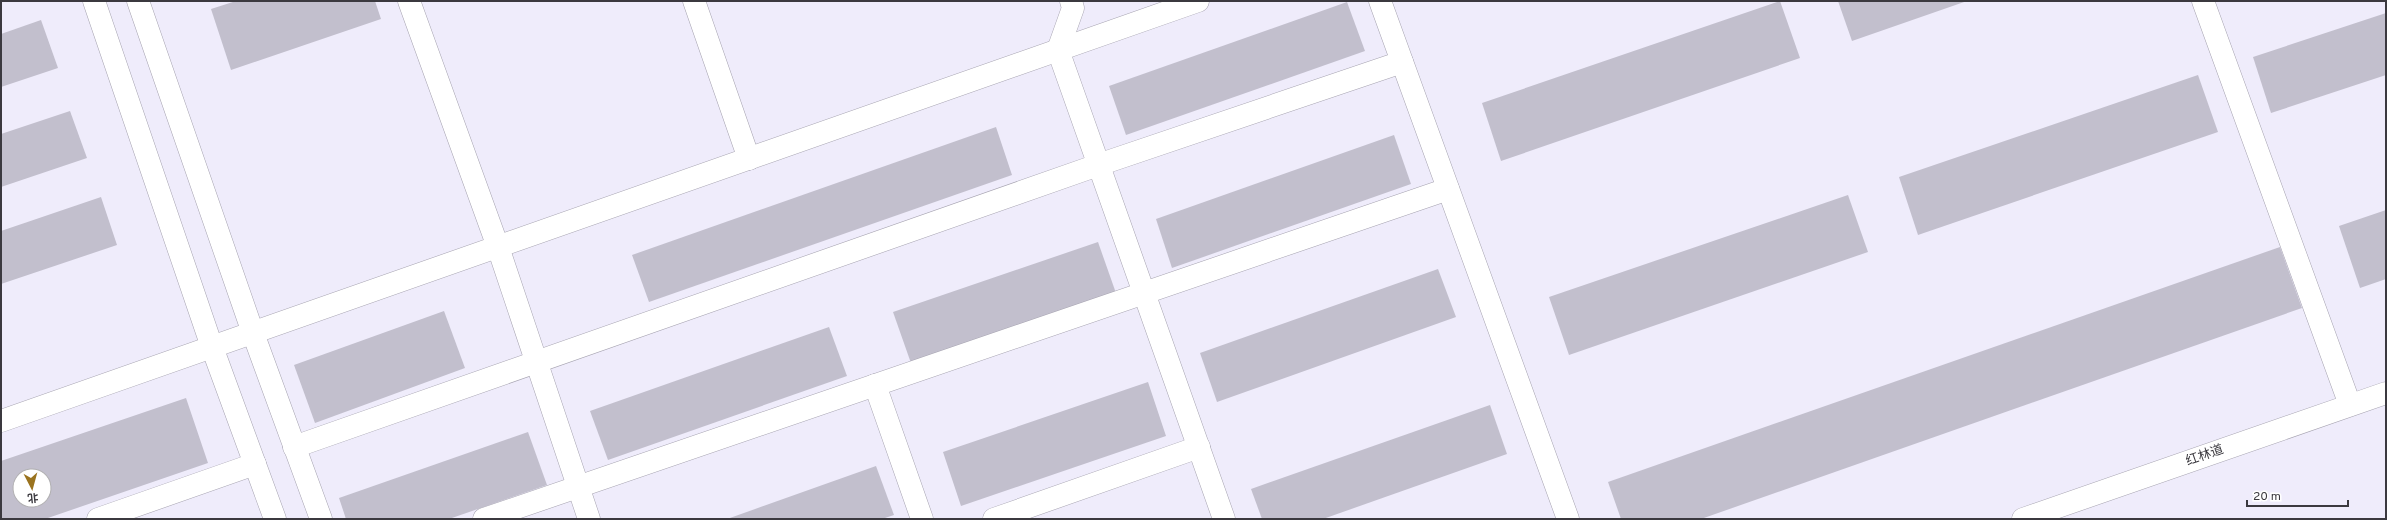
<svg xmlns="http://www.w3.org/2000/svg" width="2387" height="520" font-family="Overpass,'Noto Sans SC',sans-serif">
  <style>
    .building { fill: #c2bfcd; fill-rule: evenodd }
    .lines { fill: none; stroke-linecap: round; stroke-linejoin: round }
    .minor-casing { stroke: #a6a3b0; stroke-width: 23 }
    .minor { stroke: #fff; stroke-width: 22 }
    .labels { text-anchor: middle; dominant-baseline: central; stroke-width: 3; stroke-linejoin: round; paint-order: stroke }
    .street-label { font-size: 13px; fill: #3b393f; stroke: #fff }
  </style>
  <rect width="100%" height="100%" fill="#efecfb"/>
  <g class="building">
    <path d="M236,1H375L381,19L231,70L211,9Z"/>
    <path d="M1780,1L1800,58L1501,161L1482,103Z"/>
    <path d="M1838,1H1967L1852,41Z"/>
    <path d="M1347,2L1365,51L1126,135L1109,86Z"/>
    <path d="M2386,13V75L2271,113L2253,57Z"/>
    <path d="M41,20L58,68L1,87V34Z"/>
    <path d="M2198,75L2218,132L1918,235L1899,177Z"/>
    <path d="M70,111L87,158L1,187V134Z"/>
    <path d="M996,127L1012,175L649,302L632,255Z"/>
    <path d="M1394,135L1411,184L1172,268L1156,219Z"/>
    <path d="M1848,195L1868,252L1569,355L1549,297Z"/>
    <path d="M101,197L117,245L1,284V231Z"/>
    <path d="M2386,210V279L2360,288L2339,226Z"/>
    <path d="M1098,242L1117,296L912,366L893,312Z"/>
    <path d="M2280,247L2302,308L1701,519H1621L1608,482Z"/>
    <path d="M1438,269L1456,317L1217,402L1200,353Z"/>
    <path d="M444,311L465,368L315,423L294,365Z"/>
    <path d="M829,327L847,376L608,460L590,411Z"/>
    <path d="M1148,382L1166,436L961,506L943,452Z"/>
    <path d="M186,398L208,463L45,519H1V461ZM20,476H44V500H20Z"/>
    <path d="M1490,405L1507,454L1323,519H1262L1251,489Z"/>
    <path d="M528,432L547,485L449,519H346L339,498Z"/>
    <path d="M876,466L894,515L882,519H727Z"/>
  </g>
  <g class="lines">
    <g class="minor-casing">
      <g id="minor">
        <path d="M94,1L212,347L275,519"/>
        <path d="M138,1L253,333L321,519"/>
        <path d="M409,1L498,247L589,519"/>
        <path d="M694,1L749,159"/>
        <path d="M1071,1L1073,8L1058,50L1224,519"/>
        <path d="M1380,1L1568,519"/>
        <path d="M2203,1L2350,405"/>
        <path d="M875,385L922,519"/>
        <path d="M1,421L1198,1"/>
        <path d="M294,447L1098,165L1402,62"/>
        <path d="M98,519L255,464"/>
        <path d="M484,519L1448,189"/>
        <path d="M994,519L1199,447"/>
        <path d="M2023,519L2386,393"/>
      </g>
    </g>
    <use href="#minor" class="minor"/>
  </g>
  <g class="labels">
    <g class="street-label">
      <text transform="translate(2205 456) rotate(-19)">红林道</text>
    </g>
  </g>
  <rect width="2387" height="520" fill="none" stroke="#3b393f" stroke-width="4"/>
  <g transform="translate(32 488) rotate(174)"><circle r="19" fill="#ffffff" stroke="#b1b0b2"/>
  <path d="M0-3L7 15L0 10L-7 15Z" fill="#9a731f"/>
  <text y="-6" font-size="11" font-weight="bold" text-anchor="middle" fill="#3b393f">北</text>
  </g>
  <path d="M2247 500v6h101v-6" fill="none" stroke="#3b393f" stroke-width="2"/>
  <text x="2253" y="500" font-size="12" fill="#3b393f" stroke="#ffffff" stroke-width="3" paint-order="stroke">20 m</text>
</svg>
